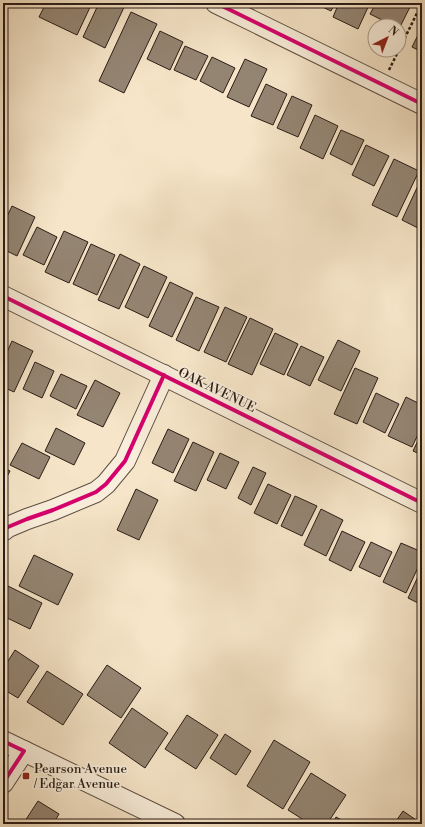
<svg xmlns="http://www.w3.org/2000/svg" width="425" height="827" font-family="'Libre Bodoni',serif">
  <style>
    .building { fill: #948573; stroke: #2a1c16 }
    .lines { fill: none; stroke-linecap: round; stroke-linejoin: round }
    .minor-casing { stroke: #5d4e42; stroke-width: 22 }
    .path { stroke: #2a1c16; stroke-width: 2.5; stroke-dasharray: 3 2; stroke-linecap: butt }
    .minor { stroke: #f9eedb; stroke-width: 20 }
    .cycleway-casing { stroke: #f9eedb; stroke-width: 6 }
    .cycleway { stroke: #d6006c; stroke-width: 4 }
    .poi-dot { fill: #8f2418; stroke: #f9eedb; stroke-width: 1.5 }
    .labels { text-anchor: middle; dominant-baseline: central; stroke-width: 3.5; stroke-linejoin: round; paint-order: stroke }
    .street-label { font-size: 13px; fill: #2a1c16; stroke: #f9eedb }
    .poi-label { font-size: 13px; fill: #2a1c16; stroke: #f9eedb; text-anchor: start }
  </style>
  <rect width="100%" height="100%" fill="#f6e5c8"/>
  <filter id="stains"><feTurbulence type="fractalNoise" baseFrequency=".005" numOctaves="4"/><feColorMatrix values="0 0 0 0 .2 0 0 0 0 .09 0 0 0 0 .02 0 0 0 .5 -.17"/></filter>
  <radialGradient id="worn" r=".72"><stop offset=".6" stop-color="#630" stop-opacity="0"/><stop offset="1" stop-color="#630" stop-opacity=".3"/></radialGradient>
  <g class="building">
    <path d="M46,3H92L77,35L39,17Z"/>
    <path d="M99,3H126L105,48L83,37Z"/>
    <path d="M314,3H335L331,11Z"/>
    <path d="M339,3H370L358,29L333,17Z"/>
    <path d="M376,3H408L411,5L399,29V26H394L370,14Z"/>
    <path d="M131,12L157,24L124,93L99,81Z"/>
    <path d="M422,27V52L412,47Z"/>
    <path d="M160,31L183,42L170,70L147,59Z"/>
    <path d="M185,46L208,56L196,80L174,70Z"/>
    <path d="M212,57L235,68L223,93L200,81Z"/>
    <path d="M245,59L267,69L249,107L227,97Z"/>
    <path d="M266,84L287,94L273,125L251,116Z"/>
    <path d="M292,96L312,105L298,137L277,128Z"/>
    <path d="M315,115L338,126L323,159L300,148Z"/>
    <path d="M341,130L364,140L352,165L330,154Z"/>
    <path d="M366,145L389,156L374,186L352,175Z"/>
    <path d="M394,159L419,171L397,217L372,205Z"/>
    <path d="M422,177V220L418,228L402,220Z"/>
    <path d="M12,206L35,217L17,256L3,249V225Z"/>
    <path d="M37,227L57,237L44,265L23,255Z"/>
    <path d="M64,231L88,242L69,283L45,272Z"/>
    <path d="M91,244L115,255L97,295L73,284Z"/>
    <path d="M120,254L140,264L119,309L98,300Z"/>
    <path d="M144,266L167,277L148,318L125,307Z"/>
    <path d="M170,282L193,293L172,337L149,326Z"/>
    <path d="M196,297L219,307L199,351L176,340Z"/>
    <path d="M225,307L247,317L226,362L204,352Z"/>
    <path d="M250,318L273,329L252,375L228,364Z"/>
    <path d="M275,333L298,344L284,375L260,364Z"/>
    <path d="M338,340L360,351L341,391L318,380Z"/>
    <path d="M12,341L33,351L14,392L3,387V361Z"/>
    <path d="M301,346L324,357L310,386L287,375Z"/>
    <path d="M35,362L54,371L42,398L23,389Z"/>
    <path d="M355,368L378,378L357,424L334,414Z"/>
    <path d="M61,374L87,386L76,409L50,396Z"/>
    <path d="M95,380L120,393L103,427L77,415Z"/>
    <path d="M376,393L399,404L385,433L363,422Z"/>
    <path d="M406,397L422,405V426L412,447L388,436Z"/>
    <path d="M56,428L85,443L74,465L45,451Z"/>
    <path d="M168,429L189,439L173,473L152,463Z"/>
    <path d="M422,432V455L413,451Z"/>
    <path d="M193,442L214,452L196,491L174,481Z"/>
    <path d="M22,443L50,457L39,479L10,465Z"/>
    <path d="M220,453L239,462L226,489L207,480Z"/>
    <path d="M3,467L10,471L3,484Z"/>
    <path d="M253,467L266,473L251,505L238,498Z"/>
    <path d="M268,484L291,495L277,524L254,513Z"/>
    <path d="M136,489L158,500L139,540L117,530Z"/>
    <path d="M295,496L317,506L302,536L281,526Z"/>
    <path d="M321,509L343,520L326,556L304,545Z"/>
    <path d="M342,531L365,542L351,571L329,560Z"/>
    <path d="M371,542L392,552L380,577L359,567Z"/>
    <path d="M401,543L422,552V559L406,593L383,582Z"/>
    <path d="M34,555L73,574L58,605L19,586Z"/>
    <path d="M422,568V605L408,598Z"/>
    <path d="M6,585L42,603L30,629L3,616V591Z"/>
    <path d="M15,650L39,666L18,698L3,689V669Z"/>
    <path d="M107,665L141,688L121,718L87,695Z"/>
    <path d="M47,671L83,694L63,725L27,702Z"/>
    <path d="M132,708L168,733L145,768L109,743Z"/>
    <path d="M187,715L218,735L196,769L165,749Z"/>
    <path d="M225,734L251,751L236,775L210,758Z"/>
    <path d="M274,740L310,762L283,809L247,786Z"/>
    <path d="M311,773L346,795L327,824H310L288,810Z"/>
    <path d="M38,801L59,814L53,824H23Z"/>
    <path d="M403,811L422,824H394Z"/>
    <path d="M336,817L349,824H333Z"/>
    <path d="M64,820L70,824H61Z"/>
  </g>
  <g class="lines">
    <g class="minor-casing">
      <g id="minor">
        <path d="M216,3L422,104"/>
        <path d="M3,296L422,503"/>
        <path d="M3,531L8,527L27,519L53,510L96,492L106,484L125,461L164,375"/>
        <path d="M3,741L175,824"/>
        <path d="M3,783L24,751"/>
      </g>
    </g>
    <path class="path" d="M389,70L422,3"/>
    <use href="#minor" class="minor"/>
    <g class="cycleway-casing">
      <g id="cycleway">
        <path d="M216,3L422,104"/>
        <path d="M3,296L422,503"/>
        <path d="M3,531L8,527L27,519L53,510L96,492L106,484L125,461L164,375"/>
        <path d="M3,741L24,751L3,783"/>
      </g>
    </g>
    <use href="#cycleway" class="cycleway"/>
  </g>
  <rect class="poi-dot" x="22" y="772" width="8" height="8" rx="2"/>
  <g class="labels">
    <g class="street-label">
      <text transform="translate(217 390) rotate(26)">OAK AVENUE</text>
    </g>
    <g class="poi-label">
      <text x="34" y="769">Pearson Avenue<tspan x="34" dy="15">/ Edgar Avenue</tspan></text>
    </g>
  </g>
  <rect width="425" height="827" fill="none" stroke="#f6e5c8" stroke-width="16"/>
  <rect x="4" y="4" width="417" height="819" fill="none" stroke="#2a1c16" stroke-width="2"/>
  <rect x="8" y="8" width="409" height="811" fill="none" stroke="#2a1c16"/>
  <g transform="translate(387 38) rotate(42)"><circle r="19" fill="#f9eedb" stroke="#a69a8c"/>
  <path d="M0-3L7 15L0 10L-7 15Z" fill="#8f2418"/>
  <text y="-6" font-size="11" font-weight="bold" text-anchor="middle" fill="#2a1c16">N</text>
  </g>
  <rect width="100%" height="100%" filter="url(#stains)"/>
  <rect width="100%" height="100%" fill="url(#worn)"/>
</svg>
